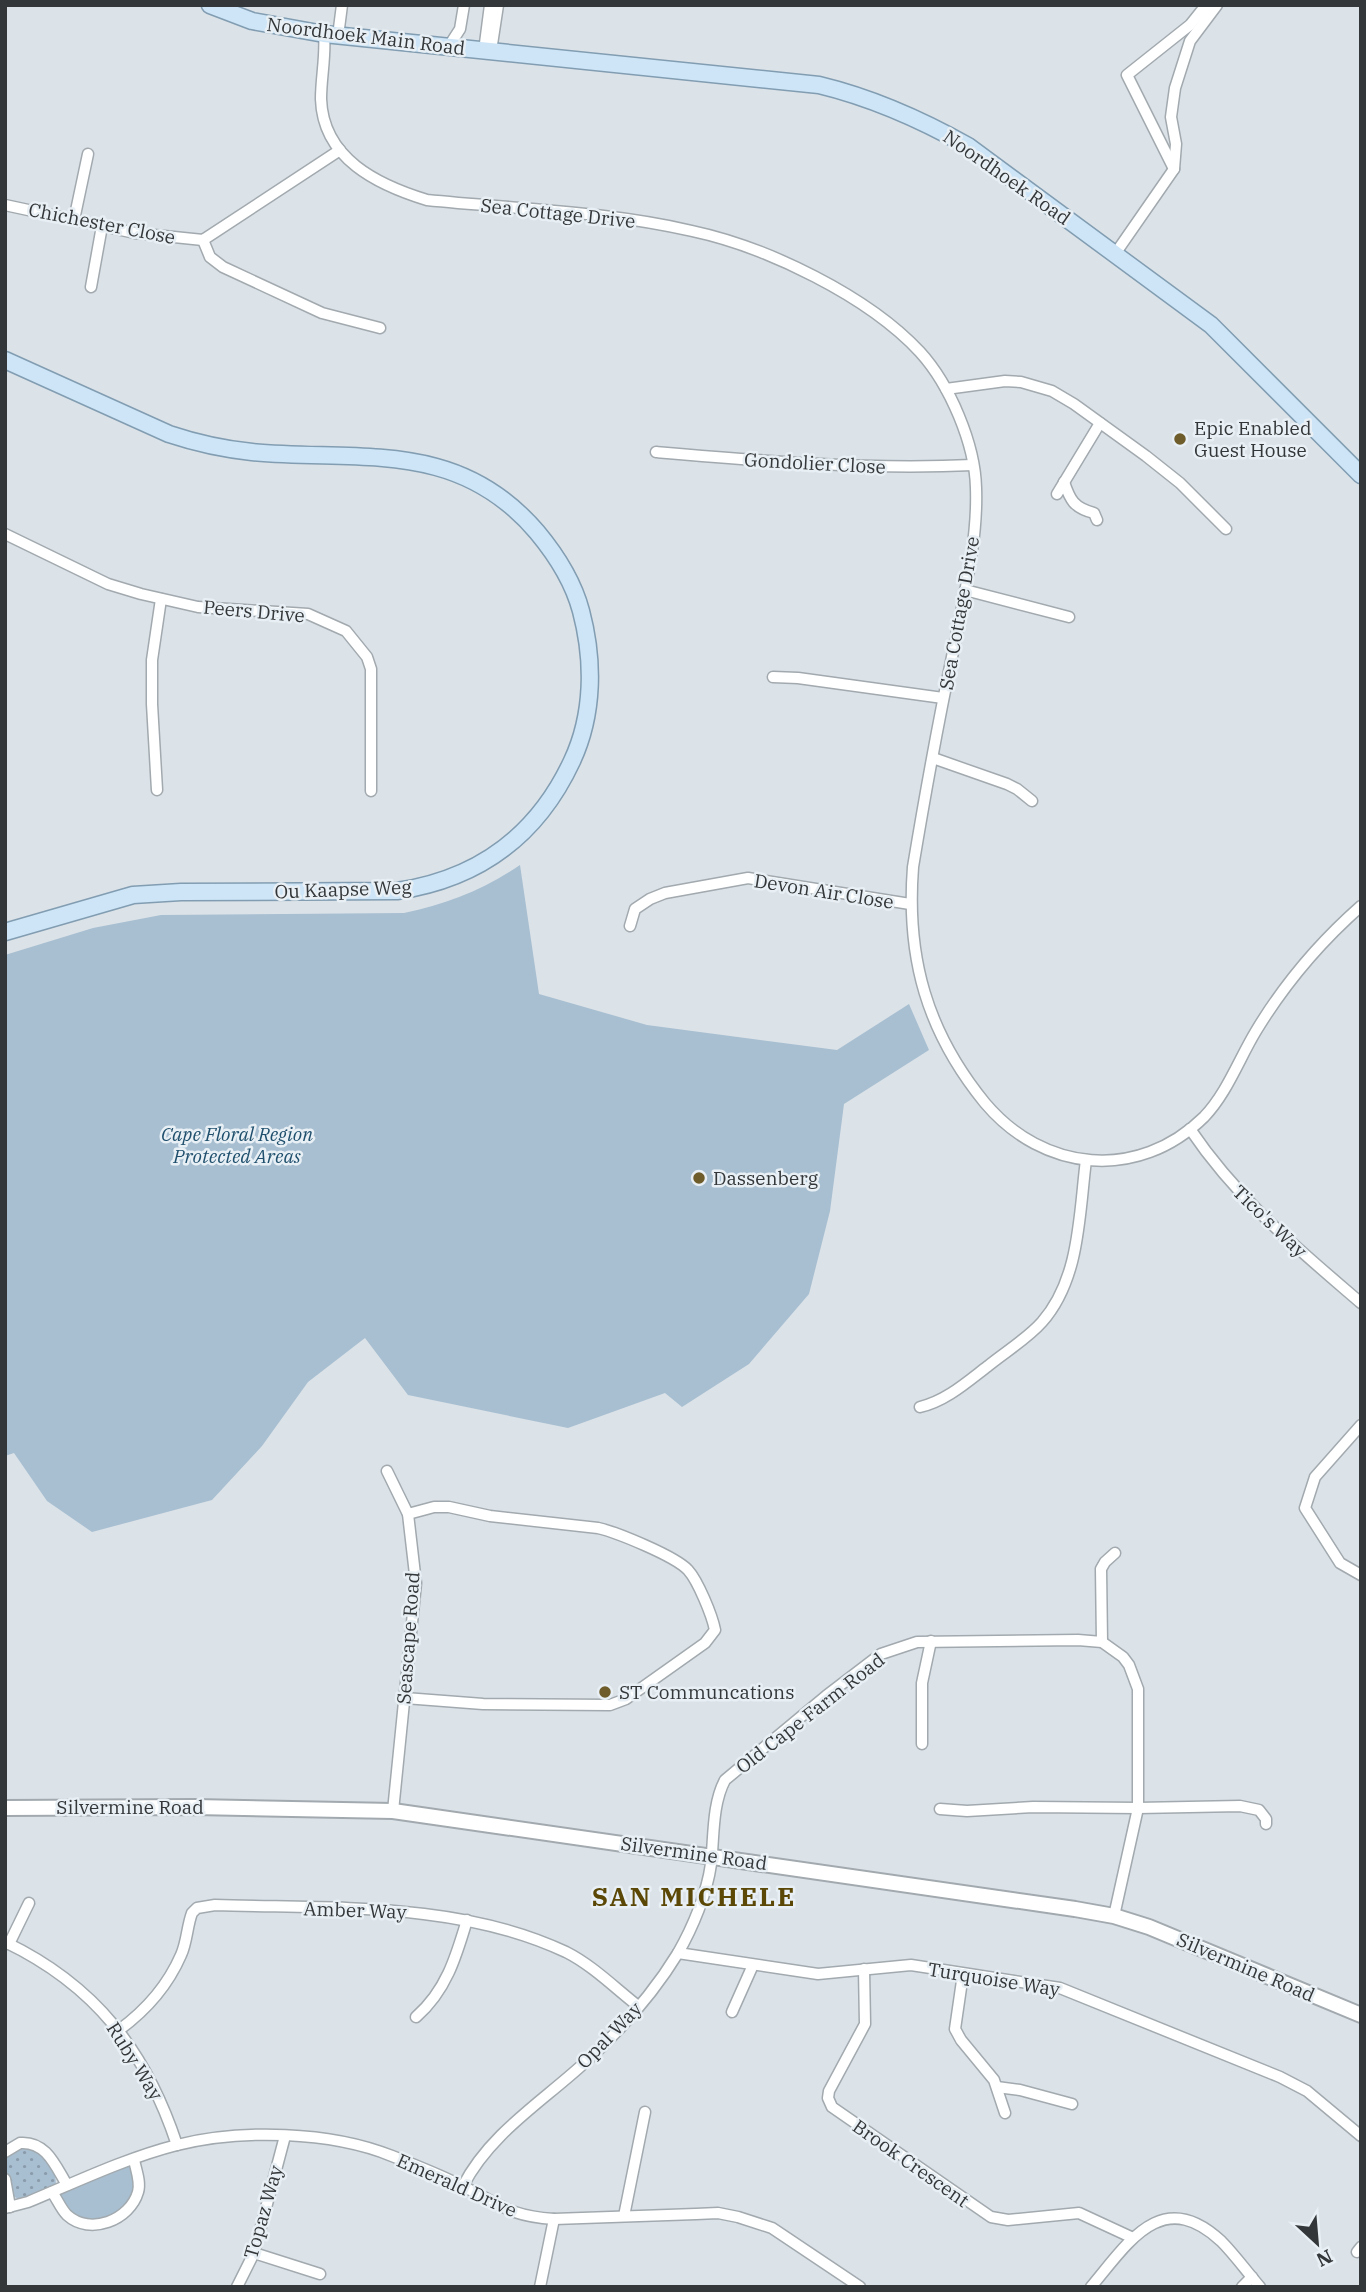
<svg xmlns="http://www.w3.org/2000/svg" width="1366" height="2292" font-family="'IBM Plex Serif',serif">
  <style>
    .green { fill: #a8bfd1 }
    .garden { fill: url(#garden-dots) }
    .lines { fill: none; stroke-linecap: round; stroke-linejoin: round }
    .street-casing { stroke: #a2aaaf; stroke-width: 13 }
    .secondary-casing { stroke: #a2aaaf; stroke-width: 18 }
    .primary-casing { stroke: #829db1; stroke-width: 19 }
    .street { stroke: #fff; stroke-width: 10 }
    .secondary { stroke: #fff; stroke-width: 14 }
    .primary { stroke: #cde5f7; stroke-width: 16 }
    .poi-dot { fill: #6e5c2a; stroke: #e8f0f5; stroke-width: 2.5 }
    .labels { text-anchor: middle; dominant-baseline: central; stroke-width: 5; stroke-linejoin: round; paint-order: stroke }
    .street-label { font-size: 19px; fill: #343739; stroke: #e8f0f5 }
    .poi-label { font-size: 19px; fill: #343739; stroke: #e8f0f5; text-anchor: start }
    .park-label { font-size: 19px; font-style: italic; fill: #1f4f6d; stroke: #e8f0f5 }
    .district-label { font-size: 26px; font-weight: bold; letter-spacing: 2px; fill: #5b4807; stroke: #e8f0f5 }
  </style>
  <defs>
    <pattern id="garden-dots" width="8" height="8" patternUnits="userSpaceOnUse" patternTransform="scale(1.75)"><rect width="8" height="8" fill="#a8bfd1"/><path d="M2 2h.1M6 6h.1" fill="none" stroke="#8a9cab" stroke-width="1.8" stroke-linecap="round"/></pattern>
  </defs>
  <rect width="100%" height="100%" fill="#dbe2e8"/>
  <g class="green">
    <path d="M520,865L539,994L647,1025L837,1050L909,1004L929,1050L844,1104L830,1211L809,1294L749,1364L682,1407L665,1393L568,1428L408,1395L365,1338L308,1382L262,1446L212,1500L92,1532L47,1501L14,1453L5,1456V955L93,928L161,915L404,913C447,904 483,890 520,865Z"/>
    <path d="M133,2162L138,2190C115,2221 109,2225 70,2216L55,2190Z"/>
  </g>
  <path class="garden" d="M22,2143L44,2150L55,2174L56,2184L21,2200L8,2194L5,2177L7,2151Z"/>
  <g class="lines">
    <g class="street-casing">
      <g id="street">
        <path d="M324,34C326,56 321,77 321,99C323,159 378,185 427,200C515,209 606,211 692,231C767,247 868,296 920,352C950,385 975,444 976,488C978,543 963,599 953,652C938,723 925,795 913,867C906,958 927,1032 985,1103C1043,1172 1138,1182 1204,1117C1227,1093 1239,1059 1256,1031C1285,983 1319,943 1361,906"/>
        <path d="M338,36L342,5"/>
        <path d="M449,46L460,29L464,5"/>
        <path d="M484,51L490,5"/>
        <path d="M491,51L498,5"/>
        <path d="M1174,169L1127,75L1190,25L1206,5"/>
        <path d="M5,205L135,233L203,240L340,150"/>
        <path d="M74,220L88,154"/>
        <path d="M203,240L210,257L223,267L322,313L380,328"/>
        <path d="M1115,254L1174,169L1176,144L1171,117L1175,88L1190,41L1217,5"/>
        <path d="M91,287L102,226"/>
        <path d="M946,389L1005,381L1021,382L1052,391L1074,404L1146,456L1180,483L1226,529"/>
        <path d="M656,452C762,461 867,470 973,465"/>
        <path d="M1064,482C1070,500 1074,508 1094,513L1097,520"/>
        <path d="M1057,494L1100,423"/>
        <path d="M5,534L108,584L141,594L198,607L308,614L346,631L367,657L371,669V791"/>
        <path d="M965,590L1069,617"/>
        <path d="M773,677L798,678L943,698"/>
        <path d="M933,758L1007,784L1017,789L1032,801"/>
        <path d="M157,790L152,704V660L161,599"/>
        <path d="M630,926L635,909L650,899L665,893L748,878L910,904"/>
        <path d="M1190,1129C1238,1200 1297,1248 1361,1303"/>
        <path d="M920,1407C946,1401 967,1382 988,1366C1005,1352 1027,1339 1042,1322C1080,1279 1079,1215 1086,1160"/>
        <path d="M1361,1425L1315,1477L1305,1508L1340,1563L1361,1575"/>
        <path d="M387,1471L408,1514L416,1583L393,1811"/>
        <path d="M1102,1642L1101,1569L1105,1562L1115,1553"/>
        <path d="M405,1698L483,1704L610,1705L626,1699L705,1643L715,1630C712,1615 698,1581 688,1570C675,1556 616,1532 598,1528L490,1516L449,1507H434L408,1514"/>
        <path d="M922,1744V1683L931,1641"/>
        <path d="M940,1809L967,1811L1033,1807L1138,1808L1240,1806L1259,1810L1266,1819V1824"/>
        <path d="M5,1942C95,1985 146,2051 177,2145"/>
        <path d="M9,1944L29,1903"/>
        <path d="M678,1953L818,1974L911,1965L1060,1988L1280,2077L1307,2091L1361,2136"/>
        <path d="M864,1969L865,2024L829,2091L828,2098L832,2107L991,2217L1008,2220L1079,2213L1133,2238"/>
        <path d="M963,1974L955,2029L961,2040L994,2080L1005,2113"/>
        <path d="M732,2012L753,1965"/>
        <path d="M416,2017C446,1991 456,1957 467,1920"/>
        <path d="M119,2030C145,2011 168,1985 181,1955C187,1942 187,1926 192,1913L197,1908L215,1905C331,1909 458,1901 566,1952C592,1965 615,1988 638,2006"/>
        <path d="M997,2087L1020,2090L1072,2104"/>
        <path d="M5,2152L20,2143C46,2141 55,2165 67,2185"/>
        <path d="M5,2179L10,2207"/>
        <path d="M463,2186C489,2135 540,2103 581,2066C617,2034 653,1994 678,1953C693,1927 707,1893 711,1864C714,1838 712,1804 725,1780L826,1696L881,1654L917,1642L1078,1640L1102,1642L1123,1657L1129,1665L1138,1689V1808L1114,1916"/>
        <path d="M52,2192C57,2199 61,2209 67,2215C90,2236 130,2220 138,2192C141,2182 136,2170 134,2160"/>
        <path d="M5,2208L28,2202C76,2182 126,2158 177,2145C241,2129 330,2131 392,2156C415,2165 438,2174 460,2185C499,2203 507,2216 554,2219L696,2214L718,2213L738,2217L772,2228L860,2287"/>
        <path d="M624,2216L645,2112"/>
        <path d="M1357,2252L1361,2247"/>
        <path d="M254,2253L320,2274"/>
        <path d="M237,2287L254,2253L285,2136"/>
        <path d="M540,2287L554,2219"/>
        <path d="M1091,2287C1128,2243 1162,2186 1221,2241C1235,2255 1247,2272 1260,2287"/>
        <path d="M1242,2287L1252,2277"/>
      </g>
    </g>
    <g class="secondary-casing">
      <path id="secondary" d="M5,1808L195,1807L393,1811L1075,1909L1114,1916L1149,1927L1361,2015"/>
    </g>
    <g class="primary-casing">
      <g id="primary">
        <path d="M210,5L252,21L324,34L819,85C873,98 920,119 968,146L1211,325L1361,475"/>
        <path d="M5,360L169,434C196,443 223,449 252,452C359,462 457,438 537,532C557,556 573,581 581,611C594,660 594,714 572,761C537,836 478,879 397,891L181,892L133,895L5,932"/>
      </g>
    </g>
    <use href="#street" class="street"/>
    <use href="#secondary" class="secondary"/>
    <use href="#primary" class="primary"/>
  </g>
  <g class="poi-dot">
    <circle cx="1180" cy="439" r="7"/>
    <circle cx="699" cy="1178" r="7"/>
    <circle cx="605" cy="1692" r="7"/>
  </g>
  <g class="labels">
    <g class="street-label">
      <text transform="translate(366 36) rotate(7)">Noordhoek Main Road</text>
      <text transform="translate(1007 177) rotate(35)">Noordhoek Road</text>
      <text transform="translate(558 213) rotate(6)">Sea Cottage Drive</text>
      <text transform="translate(102 223) rotate(11)">Chichester Close</text>
      <text transform="translate(815 463) rotate(3)">Gondolier Close</text>
      <text transform="translate(254 611) rotate(5)">Peers Drive</text>
      <text transform="translate(959 613) rotate(-80)">Sea Cottage Drive</text>
      <text transform="translate(343 889) rotate(-2)">Ou Kaapse Weg</text>
      <text transform="translate(824 891) rotate(9)">Devon Air Close</text>
      <text transform="translate(1270 1221) rotate(44)">Tico's Way</text>
      <text transform="translate(408 1638) rotate(-86)">Seascape Road</text>
      <text transform="translate(810 1713) rotate(-38)">Old Cape Farm Road</text>
      <text x="130" y="1807">Silvermine Road</text>
      <text transform="translate(694 1853) rotate(8)">Silvermine Road</text>
      <text transform="translate(355 1910) rotate(2)">Amber Way</text>
      <text transform="translate(1246 1967) rotate(23)">Silvermine Road</text>
      <text transform="translate(994 1979) rotate(9)">Turquoise Way</text>
      <text transform="translate(609 2035) rotate(-46)">Opal Way</text>
      <text transform="translate(135 2061) rotate(58)">Ruby Way</text>
      <text transform="translate(911 2163) rotate(35)">Brook Crescent</text>
      <text transform="translate(457 2185) rotate(24)">Emerald Drive</text>
      <text transform="translate(263 2212) rotate(-74)">Topaz Way</text>
    </g>
    <g class="poi-label">
      <text x="1194" y="428">Epic Enabled<tspan x="1194" dy="22">Guest House</tspan></text>
      <text x="713" y="1178">Dassenberg</text>
      <text x="619" y="1692">ST Communcations</text>
    </g>
    <g class="park-label">
      <text x="237" y="1134">Cape Floral Region<tspan x="237" dy="22">Protected Areas</tspan></text>
    </g>
    <g class="district-label">
      <text x="694" y="1896">SAN MICHELE</text>
    </g>
  </g>
  <rect width="1366" height="2292" fill="none" stroke="#343739" stroke-width="14"/>
  <g transform="translate(1317 2243) rotate(154)" stroke="#e8f0f5" stroke-width="5" paint-order="stroke">
  <path d="M0-5L12 26L0 18L-12 26Z" fill="#343739"/>
  <text y="-10" font-size="19" font-weight="bold" text-anchor="middle" fill="#343739">N</text>
  </g>
</svg>
